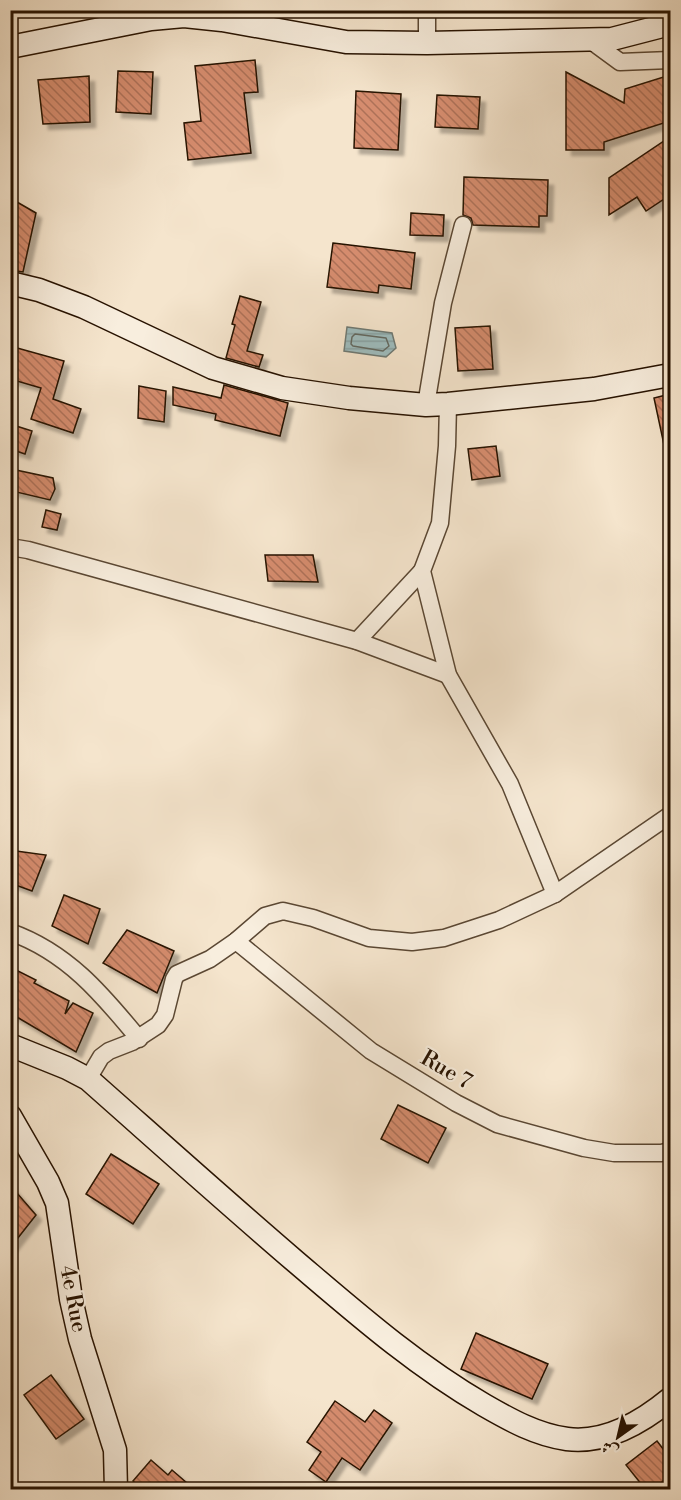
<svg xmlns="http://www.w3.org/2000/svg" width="681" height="1500" font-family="'Libre Bodoni',Amiri,serif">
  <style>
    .water { fill: url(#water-rules); stroke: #6e7973; stroke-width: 1.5 }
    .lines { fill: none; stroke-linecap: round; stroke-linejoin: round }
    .shore { stroke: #626860; stroke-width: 1.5 }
    .building { fill: url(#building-back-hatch); stroke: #271200; stroke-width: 1.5; filter: url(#shadow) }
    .street-casing { stroke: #5a4733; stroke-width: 19 }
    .secondary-casing { stroke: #271200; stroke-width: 25 }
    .street { stroke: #f8eede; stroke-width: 16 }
    .secondary { stroke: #f8eede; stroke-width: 22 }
    .labels { text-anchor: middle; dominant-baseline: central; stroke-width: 4.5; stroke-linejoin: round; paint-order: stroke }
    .street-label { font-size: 22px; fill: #271200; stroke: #f8eede }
  </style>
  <defs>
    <pattern id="water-rules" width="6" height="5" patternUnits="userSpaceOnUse" patternTransform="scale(1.5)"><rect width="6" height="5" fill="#9ebdbf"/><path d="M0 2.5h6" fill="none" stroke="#88a1a2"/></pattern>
    <pattern id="building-back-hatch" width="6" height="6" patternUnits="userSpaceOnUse" patternTransform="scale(1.5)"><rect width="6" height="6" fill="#d58c6e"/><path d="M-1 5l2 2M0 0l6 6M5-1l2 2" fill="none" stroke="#ad7158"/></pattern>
    <filter id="shadow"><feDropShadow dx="5.5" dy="5.5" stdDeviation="1.5" flood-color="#0004"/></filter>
  </defs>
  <rect width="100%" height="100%" fill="#f5e5cd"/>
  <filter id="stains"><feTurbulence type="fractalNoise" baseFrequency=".00333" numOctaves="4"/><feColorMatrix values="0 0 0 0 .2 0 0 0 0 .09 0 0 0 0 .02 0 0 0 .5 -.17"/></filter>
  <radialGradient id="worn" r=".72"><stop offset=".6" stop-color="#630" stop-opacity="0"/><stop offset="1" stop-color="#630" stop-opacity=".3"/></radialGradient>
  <path class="water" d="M347,327L392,333L396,348L386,357L344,351Z"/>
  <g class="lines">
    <path class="shore" d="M355,334L386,338L389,346L383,351L353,346L351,344L352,337Z"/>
  </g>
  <g class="building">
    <path d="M255,60L258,92L244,93L251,153L188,160L184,123L201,121L195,66Z"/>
    <path d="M118,71L153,72L151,114L116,112Z"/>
    <path d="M566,72L624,103L625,89L670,75V121L604,142V150H566Z"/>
    <path d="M89,76L90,122L43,124L38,80Z"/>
    <path d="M356,91L401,94L398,150L354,148Z"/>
    <path d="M437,95L480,97L478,129L435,127Z"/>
    <path d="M670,137V195L646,211L637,197L609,215V178Z"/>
    <path d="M464,177L548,180L547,216H539V227L473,225L471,218L463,215Z"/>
    <path d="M10,198L36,213L23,272L10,270Z"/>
    <path d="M411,213L444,215L443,236L410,235Z"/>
    <path d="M333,243L415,253L411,289L379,285L378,293L327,287Z"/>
    <path d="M240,296L261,302L247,351L263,355L259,367L226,358L235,325L232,324Z"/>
    <path d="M490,326L493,369L458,371L455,328Z"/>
    <path d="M10,346L64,361L53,399L81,409L73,433L31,419L41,388L10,379Z"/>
    <path d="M224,385L288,403L280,436L215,420L216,414L173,405V387L221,398Z"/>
    <path d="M139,386L166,391L164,422L138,418Z"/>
    <path d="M670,394V444L664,445L654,398Z"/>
    <path d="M10,424L32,431L25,454L10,449Z"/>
    <path d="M496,446L500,476L472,480L468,449Z"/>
    <path d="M16,470L53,478L55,489L50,500L12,491L11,481Z"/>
    <path d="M46,510L61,514L57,530L42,527Z"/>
    <path d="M265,555H313L318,582L268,581Z"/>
    <path d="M16,851L46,855L32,891L10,883V868Z"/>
    <path d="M64,895L100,909L88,944L52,926Z"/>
    <path d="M127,930L174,951L157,993L103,963Z"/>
    <path d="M10,967L36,980L34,983L69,1001L65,1014L73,1003L93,1013L76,1052L10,1013Z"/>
    <path d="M398,1105L446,1128L428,1163L381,1139Z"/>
    <path d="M111,1154L159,1184L133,1224L86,1194Z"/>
    <path d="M10,1185L36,1215L10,1248Z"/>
    <path d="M476,1333L548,1364L532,1399L461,1369Z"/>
    <path d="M51,1375L84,1419L56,1439L24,1395Z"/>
    <path d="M335,1401L365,1422L374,1410L392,1423L360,1470L342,1458L326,1482L309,1470L321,1452L307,1442Z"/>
    <path d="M657,1441L670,1458V1475L653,1490H646L626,1465Z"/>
    <path d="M151,1460L168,1475L172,1470L195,1490H142L133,1481Z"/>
  </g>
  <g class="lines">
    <g class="street-casing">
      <g id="street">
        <path d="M427,10V43"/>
        <path d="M590,40L620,62L670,60"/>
        <path d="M448,404L447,446L440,523L422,571L448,675L510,784L555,894"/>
        <path d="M426,405L443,303L463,225"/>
        <path d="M10,547L28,550L357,641L448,675"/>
        <path d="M357,641L422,571"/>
        <path d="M10,932C67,952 102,994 139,1039"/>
        <path d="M236,941L371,1051L456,1103L497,1124L584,1148L614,1153H661L670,1151"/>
        <path d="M88,1079L101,1057L109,1051L132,1042L158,1025L165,1015L174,979L177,974L210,959L236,941L265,916L283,911L313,918L369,938L412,942L444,938L499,920L555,894L670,815"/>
      </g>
    </g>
    <g class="secondary-casing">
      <g id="secondary">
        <path d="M10,47L151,19L184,16L222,20L346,42L427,43L612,39L670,24"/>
        <path d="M10,283L39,290L84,307L213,368L282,388L349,398L426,405L448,404L594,389L670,375"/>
        <path d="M10,1045L67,1068L88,1079C157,1140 226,1202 296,1262C356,1313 415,1365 484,1405C510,1420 537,1435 567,1439C606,1444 642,1422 670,1399"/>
        <path d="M10,1116L48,1182L57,1203L71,1299L80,1339L115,1450L116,1490"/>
      </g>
    </g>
    <use href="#street" class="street"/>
    <use href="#secondary" class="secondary"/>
  </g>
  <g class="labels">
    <g class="street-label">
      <text transform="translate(446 1070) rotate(30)">Rue 7</text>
      <text transform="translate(73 1299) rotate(79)">4e Rue</text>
    </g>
  </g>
  <rect width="681" height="1500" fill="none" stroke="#f5e5cd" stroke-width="36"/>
  <rect x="12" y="12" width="657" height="1476" fill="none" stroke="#271200" stroke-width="3"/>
  <rect x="18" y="18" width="645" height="1464" fill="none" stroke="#271200" stroke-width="1.5"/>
  <g transform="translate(618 1437) rotate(214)" stroke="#f8eede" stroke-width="4.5" paint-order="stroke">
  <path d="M0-4.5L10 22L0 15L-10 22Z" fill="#271200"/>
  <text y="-9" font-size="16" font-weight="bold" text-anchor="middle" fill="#271200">ش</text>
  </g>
  <rect width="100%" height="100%" filter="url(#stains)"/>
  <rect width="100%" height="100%" fill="url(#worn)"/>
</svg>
